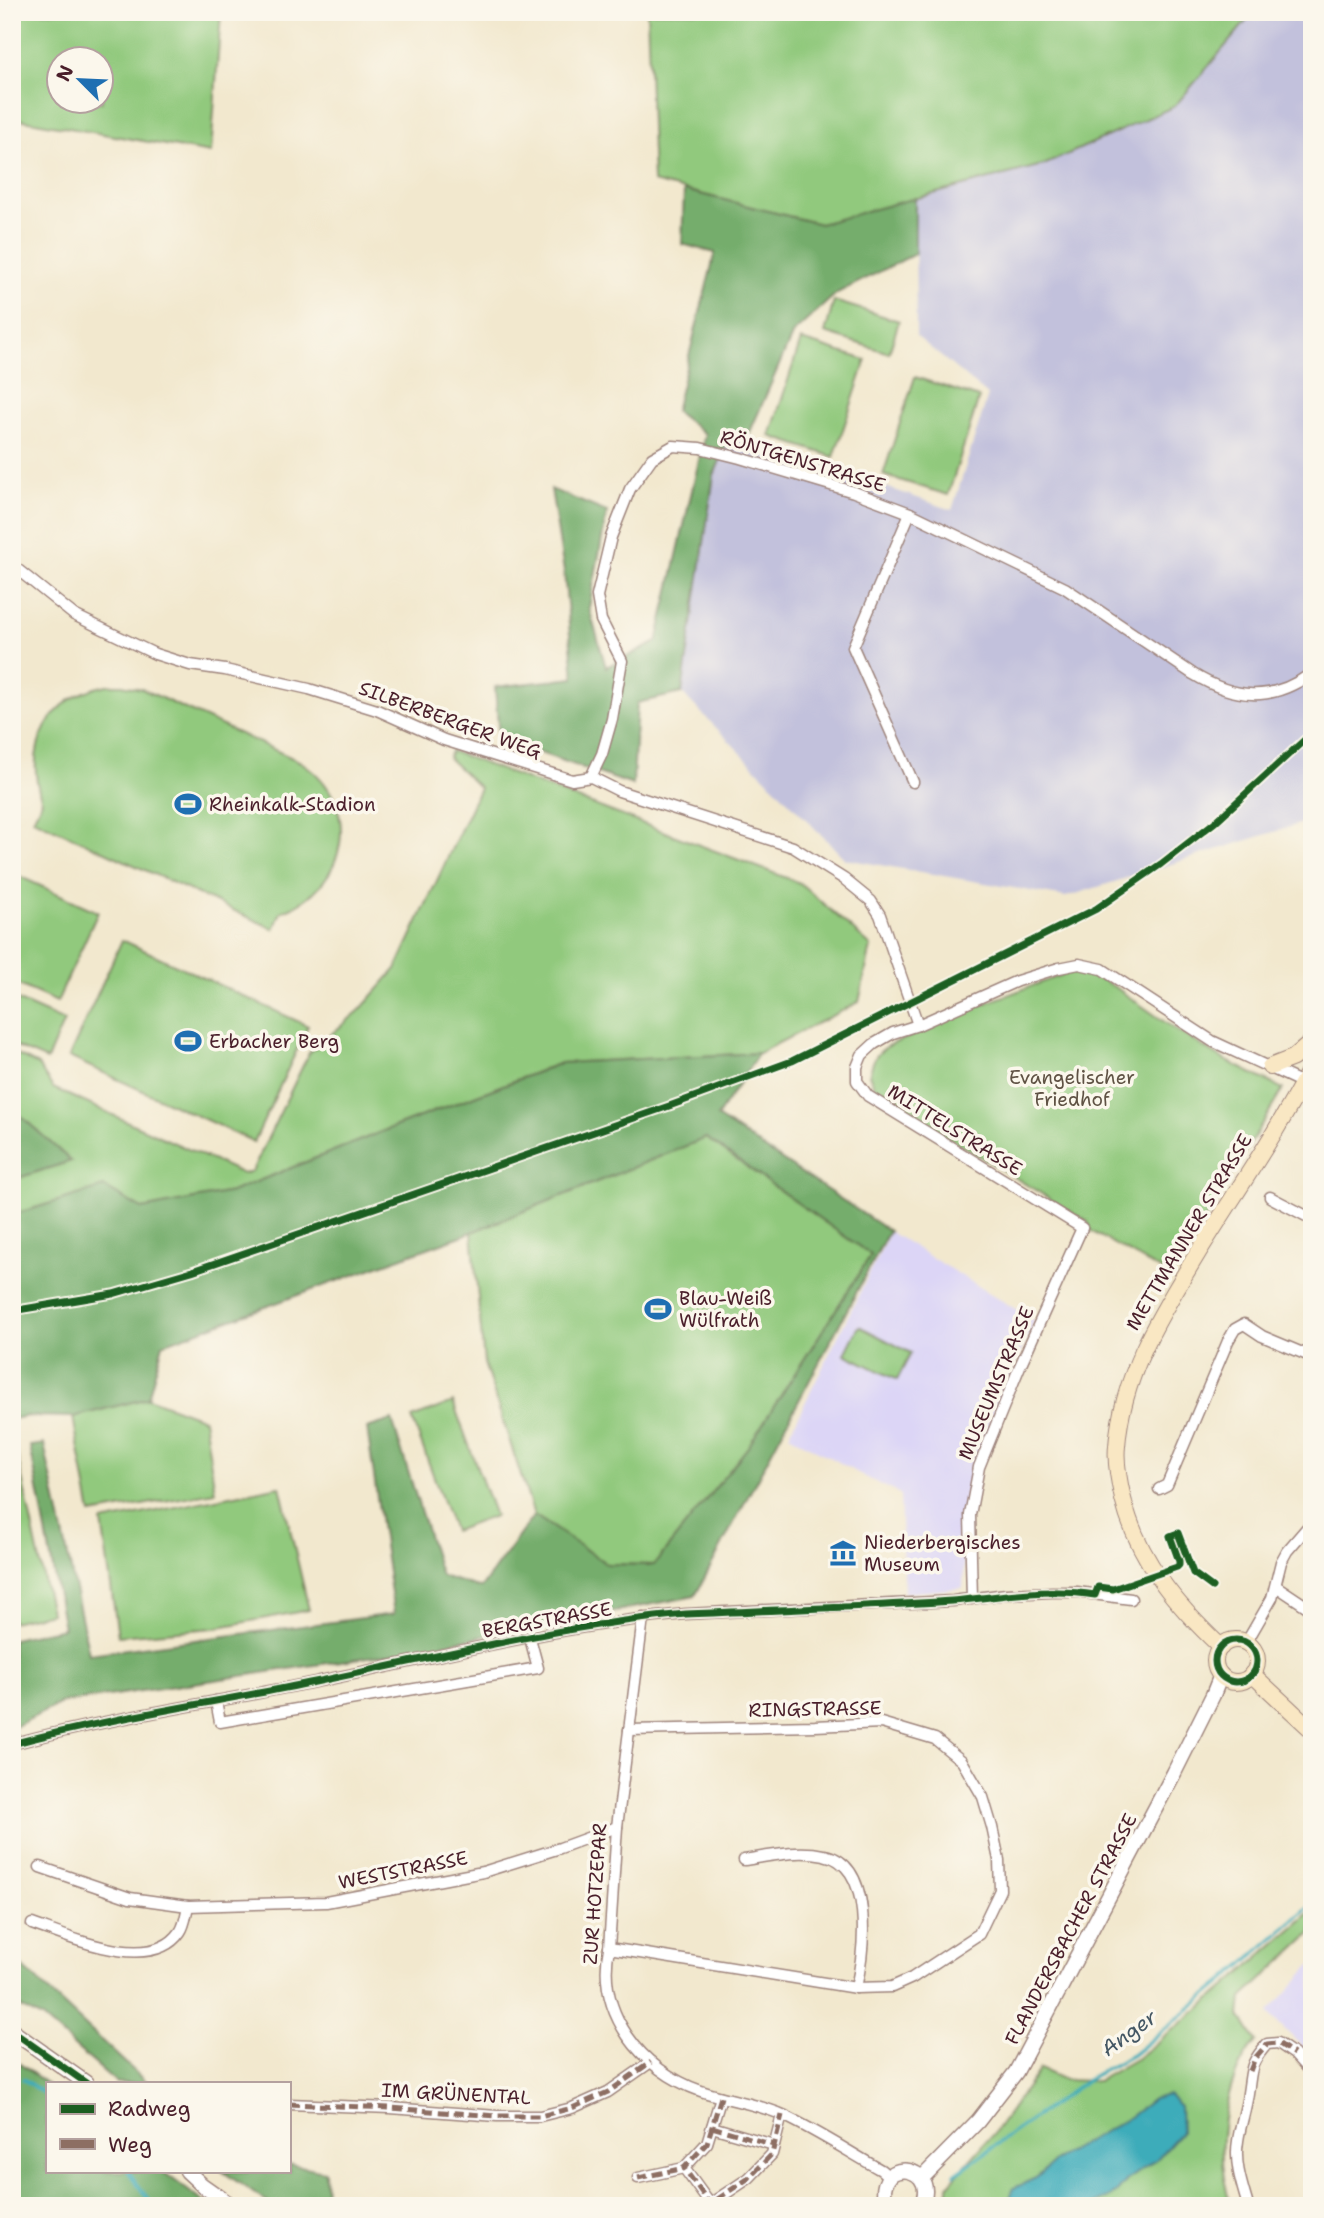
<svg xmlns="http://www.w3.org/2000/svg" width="1324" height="2218" font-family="'Shantell Sans',sans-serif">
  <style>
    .built { fill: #dcd5f6 }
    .industrial { fill: #c2c1dc }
    .green { fill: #91c97d; stroke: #6e7454; stroke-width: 2; fill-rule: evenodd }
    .forest { fill: #74ad6c; stroke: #5f664c; stroke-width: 2 }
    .water { fill: #3cacba; stroke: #436672; stroke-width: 2 }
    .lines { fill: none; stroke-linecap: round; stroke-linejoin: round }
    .stream { stroke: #3cacba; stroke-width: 3.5 }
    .minor-casing { stroke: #9e847c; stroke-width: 13 }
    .tertiary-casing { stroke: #9e847c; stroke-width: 17 }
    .secondary-casing { stroke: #9e847c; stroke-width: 18 }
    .minor { stroke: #fff; stroke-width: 10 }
    .tertiary { stroke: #fff; stroke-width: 14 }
    .secondary { stroke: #f9e7c3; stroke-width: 16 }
    .quiet { stroke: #8d6e63; stroke-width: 5; stroke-dasharray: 10 5; stroke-linecap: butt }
    .cycleway-casing { stroke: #fbf7ec; stroke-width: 11 }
    .cycleway { stroke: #1b5e20; stroke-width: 7 }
    .labels { text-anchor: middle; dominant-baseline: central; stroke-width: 7; stroke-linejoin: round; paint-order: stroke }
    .street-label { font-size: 19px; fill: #4a1f2b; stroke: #fbf7ec }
    .poi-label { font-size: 19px; fill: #4a1f2b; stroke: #fbf7ec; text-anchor: start }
    .park-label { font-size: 19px; fill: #5f5244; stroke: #fbf7ec }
    .water-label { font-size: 21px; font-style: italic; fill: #445764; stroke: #fbf7ec }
  </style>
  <rect width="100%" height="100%" fill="#fbf7ec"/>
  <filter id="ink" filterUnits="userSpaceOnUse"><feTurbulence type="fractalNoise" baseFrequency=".0143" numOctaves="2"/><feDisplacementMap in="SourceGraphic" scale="14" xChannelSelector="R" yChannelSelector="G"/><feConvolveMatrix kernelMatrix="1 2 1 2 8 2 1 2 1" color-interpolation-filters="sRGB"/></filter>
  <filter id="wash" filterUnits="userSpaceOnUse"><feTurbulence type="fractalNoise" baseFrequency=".00686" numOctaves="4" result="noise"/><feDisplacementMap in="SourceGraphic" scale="28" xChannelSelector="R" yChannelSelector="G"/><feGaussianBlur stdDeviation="1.57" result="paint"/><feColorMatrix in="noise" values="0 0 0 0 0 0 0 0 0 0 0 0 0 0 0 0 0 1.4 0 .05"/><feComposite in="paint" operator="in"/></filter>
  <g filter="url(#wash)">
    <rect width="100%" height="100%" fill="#f2e8ce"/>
    <g class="built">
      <path d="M890,1232L1035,1321L1000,1398L970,1478L967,1496L963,1588L904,1593L900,1494L869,1479L789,1435Z"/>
      <path d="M1312,1964V2056L1268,2013Z"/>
    </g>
    <path class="industrial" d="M1254,12H1312V820L1066,897L845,859L682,693L714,475L731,433L952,510L988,395L916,336L915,198L1046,164L1175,106Z"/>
    <g class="green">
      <path d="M12,12H221L211,153L12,118ZM60,60H102V102H60Z"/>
      <path d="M647,12H1254L1175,106L1046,164L820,224L653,182Z"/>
      <path d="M834,301L899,321L889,353L825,333Z"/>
      <path d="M801,340L866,360L834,457L770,436Z"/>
      <path d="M915,377L979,398L948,495L883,475Z"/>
      <path d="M107,685H122L142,689L301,762C364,803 349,887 281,912L274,929L33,819L42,801C23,746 49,697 107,685Z"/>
      <path d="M451,751L800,883L871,946L859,1002L759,1053L560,1063L386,1130L231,1192L142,1209L104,1187L12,1215V1180L71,1161L12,1108V1052L38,1065L53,1088L243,1174L252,1171L309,1053L360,1010L396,969L480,788L448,758Z"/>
      <path d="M12,873L98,912L57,1002L12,982Z"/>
      <path d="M122,940L308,1026L254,1142L69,1057Z"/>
      <path d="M1070,972L1095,976L1118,989L1179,1032L1225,1060L1283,1089L1171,1276L1091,1231L1088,1222L890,1102L876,1090L869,1075C871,1070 872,1063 875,1058C887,1039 915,1041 928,1024Z"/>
      <path d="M12,998L64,1021L47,1060L12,1045Z"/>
      <path d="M706,1138L871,1255L748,1447L654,1565L607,1564L534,1515L484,1363L472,1232Z"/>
      <path d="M859,1326L911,1353L897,1380L845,1354Z"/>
      <path d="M148,1398L204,1419L215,1492L91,1514L73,1417Z"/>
      <path d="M453,1402L495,1516L454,1531L412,1418Z"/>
      <path d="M12,1441H14L51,1613L12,1622Z"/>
      <path d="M280,1486L309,1610L214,1628L118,1636L102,1522Z"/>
      <path d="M1312,1911V1933L1242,1998L1240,2016L1256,2041C1222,2082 1212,2157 1232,2206H956L948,2196V2185L994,2133L1040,2069L1064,2080L1097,2081L1137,2058L1209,2001Z"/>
    </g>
    <g class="forest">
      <path d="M684,190L820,224L915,198V254L837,293L793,333L747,439L731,434L714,475L682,693L637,703L633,785L499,739L495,687L574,678L564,572L551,489L607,512L589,608L606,667L657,642L705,434L675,411L715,253L682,244Z"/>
      <path d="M759,1053L717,1117L889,1231L695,1596L395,1653L61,1703L12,1728V1639L64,1628L30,1446L44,1444L89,1654L394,1614L367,1428L392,1420L441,1576L481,1588L534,1515L607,1564L654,1565L748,1447L871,1255L706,1138L472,1232L163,1344L148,1398L73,1417L28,1416L12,1419V1215L104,1187L142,1209L231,1192L386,1130L561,1063Z"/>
      <path d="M12,1108L71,1161L12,1180Z"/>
      <path d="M12,1957L147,2083H117L42,2018L12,2003Z"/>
      <path d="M12,2058L47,2084V2171H162L209,2206H12Z"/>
      <path d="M289,2164L325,2171L326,2206H272L222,2171H289Z"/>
    </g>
    <path class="water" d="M1168,2095L1180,2106L1181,2132L1157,2159L1128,2179L1116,2193L1091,2206H1016L1010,2198L1014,2188L1036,2178L1064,2154L1131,2116L1153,2099Z"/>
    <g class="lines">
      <g class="stream">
        <path d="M23,2079L47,2096"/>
        <path d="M128,2171L153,2206"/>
        <path d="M955,2174L1093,2076L1132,2055L1225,1980L1312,1904"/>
      </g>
    </g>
  </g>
  <g filter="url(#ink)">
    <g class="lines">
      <g class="minor-casing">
        <g id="minor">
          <path d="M910,513L853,647L913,782"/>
          <path d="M12,565L74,615L155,654L190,665L225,670L309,689L377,710L444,740L572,780L591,777L619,791L793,847L844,879L871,901L880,915L918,1025"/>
          <path d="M591,777L602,754L612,719L622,661L601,620L597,596L611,537L630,489L652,458L673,446L700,448L740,458L854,492L910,513L1065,588L1193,674C1234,699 1271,703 1312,673"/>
          <path d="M1270,1197L1312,1219"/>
          <path d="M1159,1489L1167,1485L1228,1341L1235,1329L1244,1324L1262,1336L1312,1357"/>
          <path d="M1276,1586L1312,1610"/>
          <path d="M972,1599L970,1515L979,1467L1020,1366L1082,1228L868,1096L857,1081V1067L862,1055L874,1044L893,1033L918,1025L1017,981L1059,968L1079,964L1102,969L1212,1041L1303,1083"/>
          <path d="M643,1618L617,1827L609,1948C596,2013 641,2070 701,2091C728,2100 758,2104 783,2115C817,2131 849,2152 881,2170L889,2177"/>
          <path d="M1246,1643L1272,1598L1281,1562L1287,1551L1312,1522"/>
          <path d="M216,1701L220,1722L538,1668L530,1638"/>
          <path d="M12,1744C112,1717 214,1703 315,1682C438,1657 561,1625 686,1614L953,1601L1006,1594L1052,1592H1077L1131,1599"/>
          <path d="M744,1860C769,1856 798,1849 824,1855C875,1865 864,1952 856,1988"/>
          <path d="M40,1867L130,1898L188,1906L326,1902L483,1872L560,1848L617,1827"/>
          <path d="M32,1924C70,1937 151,1974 180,1932C185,1925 186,1914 188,1906"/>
          <path d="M609,1948L856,1988L892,1987L912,1978L979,1934L1000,1890L999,1860L992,1827L983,1797L962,1761L935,1739L881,1723L815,1726L629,1730"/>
          <path d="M721,2097L707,2143L684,2168L710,2204L749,2178L772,2154L782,2115"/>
          <path d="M289,2104L390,2108L497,2116H540L572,2108L608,2092L651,2062"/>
          <path d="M712,2127L774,2145"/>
          <path d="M638,2178L684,2168"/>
          <path d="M1248,2206C1242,2185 1234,2163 1238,2141C1240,2125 1246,2110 1248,2093C1252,2068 1249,2065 1267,2044L1278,2043L1294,2054L1312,2074"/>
        </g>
      </g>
      <g class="tertiary-casing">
        <g id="tertiary">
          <path d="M12,2031L86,2083"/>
          <path d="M187,2171L202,2185L232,2206"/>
          <path d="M922,2178L978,2121L1016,2072L1174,1773L1213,1695L1221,1675"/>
          <path d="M889,2206C881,2194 883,2182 893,2173C917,2163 934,2186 920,2206"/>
        </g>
      </g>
      <g class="secondary-casing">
        <g id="secondary">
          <path d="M1270,1067L1293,1058L1312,1042"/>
          <circle cx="1236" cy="1661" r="21"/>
          <path d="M1221,1647C1176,1605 1138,1560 1123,1499C1119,1482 1115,1463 1117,1446C1122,1375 1160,1315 1196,1256C1235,1193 1278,1132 1312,1065"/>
          <path d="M1252,1674L1312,1730"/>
        </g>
      </g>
      <use href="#minor" class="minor"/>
      <use href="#tertiary" class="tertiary"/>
      <use href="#secondary" class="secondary"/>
      <g class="quiet">
        <path d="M1250,2071L1255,2058L1267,2044L1278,2043L1294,2054"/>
        <path d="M721,2097L707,2143L684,2168L710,2204L749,2178L772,2154L782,2115"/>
        <path d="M289,2104L390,2108L497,2116H540L572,2108L608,2092L651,2062"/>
        <path d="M712,2127L774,2145"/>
        <path d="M638,2178L684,2168"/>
      </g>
      <g class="cycleway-casing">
        <g id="cycleway">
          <path d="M12,1311L113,1294L192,1271L672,1105L792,1061L1096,909L1161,864L1215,822L1312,733"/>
          <circle cx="1236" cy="1661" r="21"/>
          <path d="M12,1744C112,1717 214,1703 315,1682C438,1657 561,1625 686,1614C775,1610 864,1607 952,1601C1000,1597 1047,1587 1095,1595L1098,1587L1113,1589L1177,1567L1179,1565V1561L1170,1536L1178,1533L1193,1573L1212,1587"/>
          <path d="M12,2031L86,2083"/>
        </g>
      </g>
      <use href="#cycleway" class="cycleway"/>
    </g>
  </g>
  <defs>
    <g id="stadium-bare" transform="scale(2.1)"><path d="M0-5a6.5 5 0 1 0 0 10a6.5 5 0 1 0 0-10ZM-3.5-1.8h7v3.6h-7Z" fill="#1f6fb2" stroke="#fbf7ec" stroke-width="2.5" paint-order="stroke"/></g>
    <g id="museum-bare" transform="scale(2.1)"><path d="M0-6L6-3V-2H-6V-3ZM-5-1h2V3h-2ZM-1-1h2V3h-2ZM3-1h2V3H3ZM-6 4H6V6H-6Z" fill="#1f6fb2" stroke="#fbf7ec" stroke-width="2.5" paint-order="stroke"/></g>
  </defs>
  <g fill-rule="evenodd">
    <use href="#stadium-bare" x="188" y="804"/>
    <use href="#stadium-bare" x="188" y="1041"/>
    <use href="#stadium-bare" x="658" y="1309"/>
    <use href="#museum-bare" x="843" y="1553"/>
  </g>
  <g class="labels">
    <g class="street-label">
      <text transform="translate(803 461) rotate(17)">RÖNTGENSTRASSE</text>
      <text transform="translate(450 720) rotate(20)">SILBERBERGER WEG</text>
      <text transform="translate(955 1130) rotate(32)">MITTELSTRASSE</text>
      <text transform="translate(1189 1232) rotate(-59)">METTMANNER STRASSE</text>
      <text transform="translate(996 1383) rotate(-67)">MUSEUMSTRASSE</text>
      <text transform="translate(547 1620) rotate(-10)">BERGSTRASSE</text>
      <text transform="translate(815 1709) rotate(-1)">RINGSTRASSE</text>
      <text transform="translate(403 1870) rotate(-11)">WESTSTRASSE</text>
      <text transform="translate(595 1894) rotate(-86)">ZUR HOTZEPAR</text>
      <text transform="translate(1071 1929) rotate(-62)">FLANDERSBACHER STRASSE</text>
      <text transform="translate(456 2094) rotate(3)">IM GRÜNENTAL</text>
    </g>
    <g class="poi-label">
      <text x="209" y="804">Rheinkalk-Stadion</text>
      <text x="209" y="1041">Erbacher Berg</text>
      <text x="679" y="1298">Blau-Weiß<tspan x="679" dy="22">Wülfrath</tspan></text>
      <text x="864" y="1542">Niederbergisches<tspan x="864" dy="22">Museum</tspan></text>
    </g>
    <g class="park-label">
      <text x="1072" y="1077">Evangelischer<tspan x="1072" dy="22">Friedhof</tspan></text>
    </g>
    <g class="water-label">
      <text transform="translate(1129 2033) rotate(-36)">Anger</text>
    </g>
  </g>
  <rect width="1324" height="2218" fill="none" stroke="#fbf7ec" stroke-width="42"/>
  <rect x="46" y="2082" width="245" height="91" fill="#fbf7ec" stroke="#b4a19f" stroke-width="2"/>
  <rect x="60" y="2104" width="35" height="10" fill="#1b5e20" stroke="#b4a19f" stroke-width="2"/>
  <text x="108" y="2116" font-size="21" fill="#4a1f2b">Radweg</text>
  <rect x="60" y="2139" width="35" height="10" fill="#8d6e63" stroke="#b4a19f" stroke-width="2"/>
  <text x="108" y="2152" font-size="21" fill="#4a1f2b">Weg</text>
  <g transform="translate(80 80) rotate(294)"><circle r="33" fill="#fbf7ec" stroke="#b4a19f" stroke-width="2"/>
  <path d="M0-5L12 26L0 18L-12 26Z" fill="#1f6fb2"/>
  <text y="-10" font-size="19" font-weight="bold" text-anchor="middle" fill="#4a1f2b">N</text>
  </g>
</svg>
